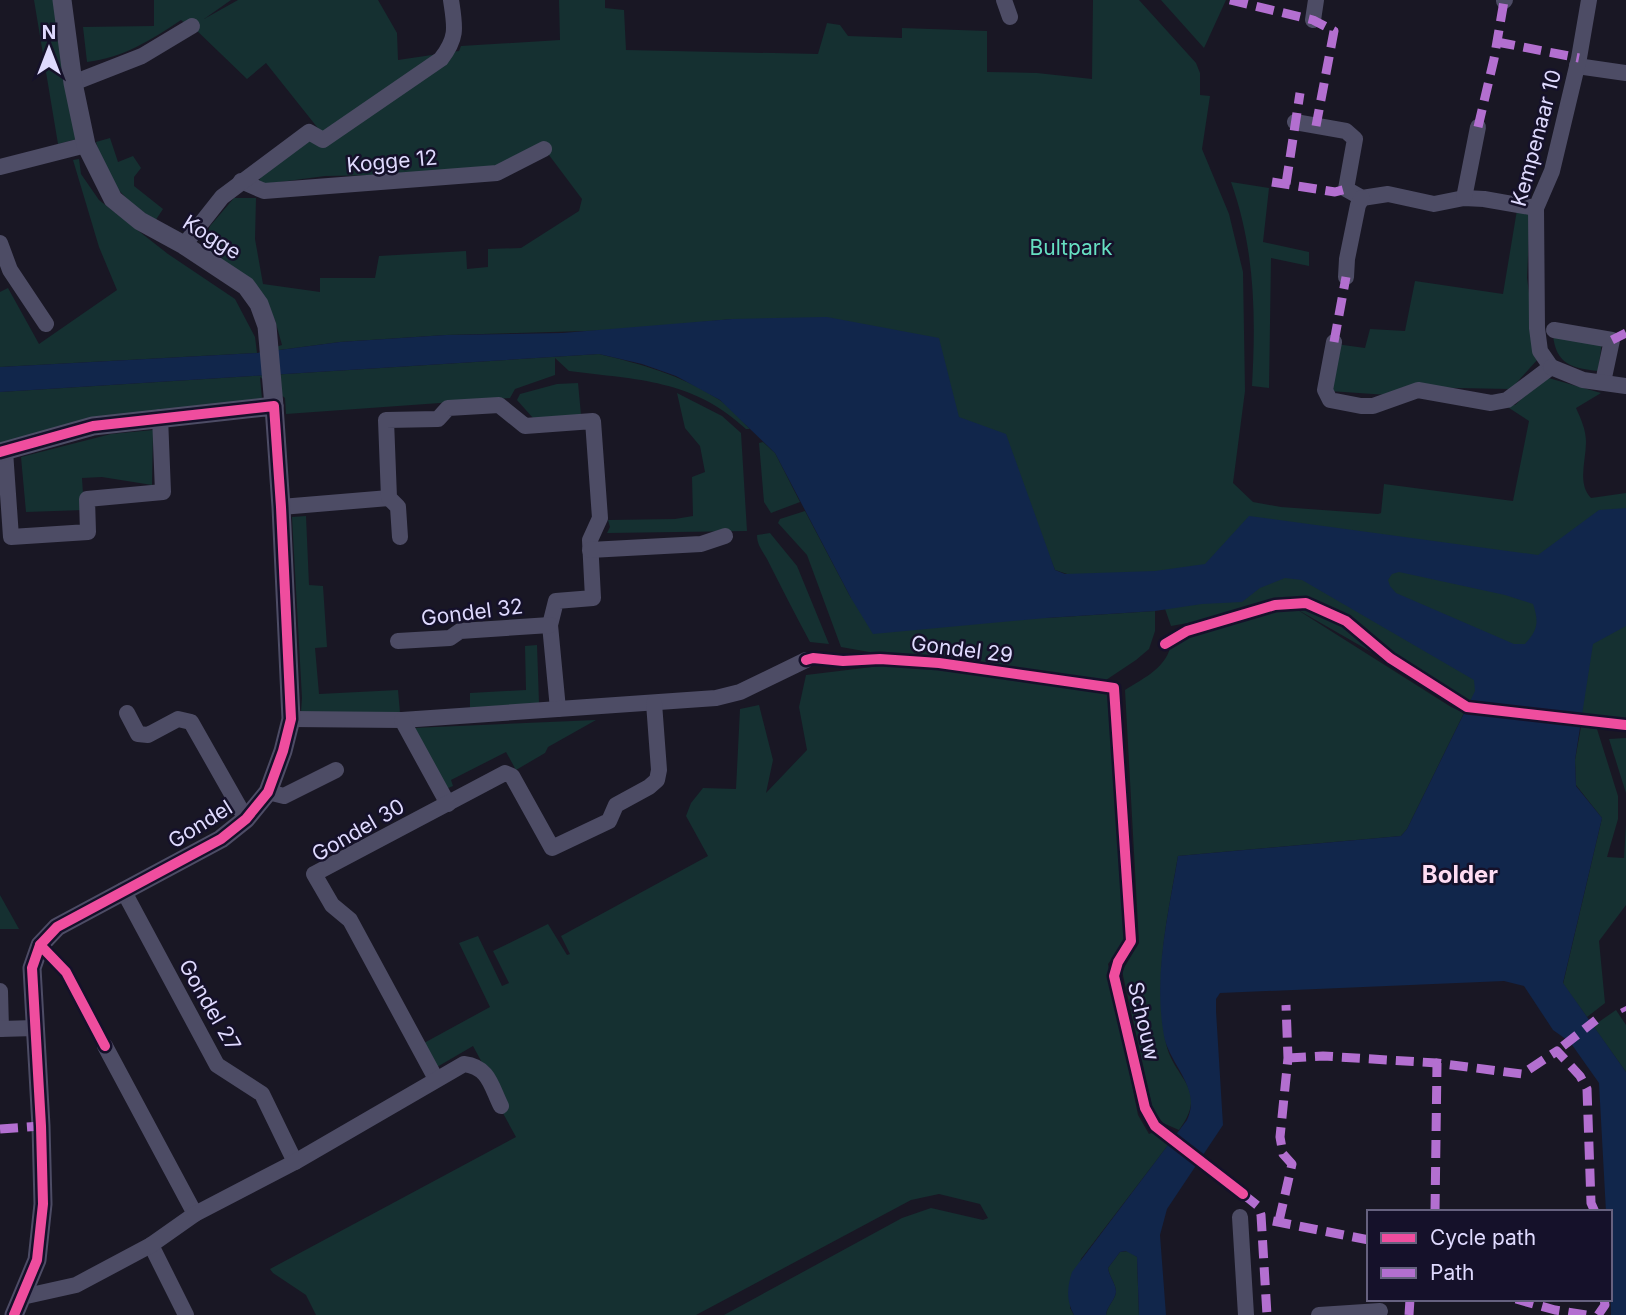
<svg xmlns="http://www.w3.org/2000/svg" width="1626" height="1315" font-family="Inter,sans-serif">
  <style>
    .green { fill: #153031 }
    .water { fill: #11264b; fill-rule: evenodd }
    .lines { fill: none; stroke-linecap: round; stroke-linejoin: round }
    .minor { stroke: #4d4c65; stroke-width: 16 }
    .tertiary { stroke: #4d4c65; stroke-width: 19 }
    .quiet { stroke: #b36fd0; stroke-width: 9; stroke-dasharray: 18 9; stroke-linecap: butt }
    .cycleway-casing { stroke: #15112a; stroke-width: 15 }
    .cycleway { stroke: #ef4d9e; stroke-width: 10 }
    .labels { text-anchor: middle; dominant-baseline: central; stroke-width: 5; stroke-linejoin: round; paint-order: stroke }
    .street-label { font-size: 21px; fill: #dfdafe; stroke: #15112a }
    .park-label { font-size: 21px; fill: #66dfc1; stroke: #15112a }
    .quarter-label { font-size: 24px; font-weight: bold; fill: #fedcf2; stroke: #15112a }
  </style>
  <rect width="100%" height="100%" fill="#191724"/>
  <g class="green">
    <path d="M34,0H54L77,139L58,144Z"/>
    <path d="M154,0H231L204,19L238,0H378L397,33L398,60L459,51L461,46L560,40L559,0H605V8L624,10L626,50L818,54L827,23L840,25L848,36L902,38V28L987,31V72L1037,73L1092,79L1093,0H1139L1196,63L1200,73V95L1210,96L1202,149L1229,214L1243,272L1245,391L1233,483L1253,502L1281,507L1378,514L1381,513L1384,484L1513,501L1529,421L1503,404L1515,405L1545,377L1601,393L1576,408C1581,419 1586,430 1586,442C1586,461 1577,483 1591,498L1626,493V725L1467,707L1293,607L1451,707L1464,713L1407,829L1401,836L1178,856C1167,920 1153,978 1166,1043C1173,1079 1210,1088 1179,1130L1163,1123L1153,1110L1122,971L1139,943L1125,690C1144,678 1168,667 1171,643L1292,606L1289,605L1171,626L1164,606L1055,570L1044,543L959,417L732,319L621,330L446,335L340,342L257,353L0,367V292L8,288L39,344L117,290L99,247L73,160L79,159L81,174L99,200L168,254L235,299L255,337L257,353L282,345L275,320L248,282L201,249L210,226L234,198H256L255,239L263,284L320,292V278H375L379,256L466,251L467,269L488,267V249L521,248L579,211L582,199L546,151L497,173L325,176L257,185L261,177L321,132L266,63L247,79L192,26H188L181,20C151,40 123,58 87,62L83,27L154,26Z"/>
    <path d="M1161,0H1226L1204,48Z"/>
    <path d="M110,138L118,162L133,156L141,168L134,177V186L163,209L155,221L128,200L106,176L96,142Z"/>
    <path d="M1231,182L1269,188L1263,242L1309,252V266L1271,258L1269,388L1252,386C1256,316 1255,249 1231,182Z"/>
    <path d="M1517,210L1530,211L1527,278L1538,359L1511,389L1403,387L1388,395L1329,391L1336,344L1365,348L1370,329L1405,331L1415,281L1503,294Z"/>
    <path d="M1553,335L1602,342L1598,371C1571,368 1556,364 1553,335Z"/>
    <path d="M599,354C641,364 681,375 718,399C730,406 740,419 750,429H746C692,379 638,380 569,371L555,358V375L515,389L510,398L286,414L285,398L260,377L262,399L0,443V392Z"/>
    <path d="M578,383L581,415L533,418L517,400L520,394L557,384Z"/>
    <path d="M677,393L722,416L741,433L747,531L607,533L610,527L608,520L675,519L693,516L692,477L705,472L700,446L685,428Z"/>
    <path d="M153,430L152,485L102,477L82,478L84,510L26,512L21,457L111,434Z"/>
    <path d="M763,442L775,453L800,502L771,513L764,502L759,443Z"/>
    <path d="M805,511L851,598L1046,618L1155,611V631L1149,649L1136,660L1106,680L932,657L875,653L841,647L807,555L778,523L780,519Z"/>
    <path d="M306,516L309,585L323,586L327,647L315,648L319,694L398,690L400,713L301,712L302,698L292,517Z"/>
    <path d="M770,533L797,566L829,644L810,642C795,614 781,587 767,559C762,550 757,545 757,535Z"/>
    <path d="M537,645L539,703L470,708V693L526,690L525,646Z"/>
    <path d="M897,664L1111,691L1126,940L1108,964L1138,1115L1149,1134L1154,1132L1169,1144L1081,1259L1070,1308L1074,1315H724L902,1218L931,1208L983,1220L988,1218L980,1204L939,1194L911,1200L696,1315H316L306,1295L273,1273L270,1269L516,1137L493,1095L498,1092L473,1046L437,1067L424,1043L490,1007L459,943L478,936L502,986L509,983L493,951L548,924L567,955L570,954L561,936L708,856L686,816L691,803L703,788L736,789L740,709L759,705L773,760L766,793L807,750L799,707L806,675Z"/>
    <path d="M596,720L548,747L545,753L516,770L506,752L451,780L453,786L446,789L413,728Z"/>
    <path d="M1581,727L1597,729L1618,796V819L1607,857L1624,858L1626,824V905L1599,941L1605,1003L1587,1017L1563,984L1602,818L1576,785L1575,760Z"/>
    <path d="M1626,738V793L1609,739Z"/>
    <path d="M0,895L19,929H0Z"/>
    <path d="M1616,1010L1626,1025V1072L1593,1026Z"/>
    <path d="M1129,1251L1137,1257L1139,1315H1106C1107,1306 1115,1300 1116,1292C1116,1284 1109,1276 1108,1268L1120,1252Z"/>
  </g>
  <path class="water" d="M827,317L939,338L959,417L1006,434L1055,570L1065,574L1155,571L1205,564L1249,516L1538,555L1599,510L1626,508V626L1593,644L1575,760L1576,786L1602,818L1563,983L1626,1072V1315H1611L1610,1212H1606L1599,1083L1570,1042L1553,1030L1524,986L1504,981L1220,993L1216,999V1011L1223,1125L1167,1209L1160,1235L1166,1315H1139L1137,1257L1126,1251L1120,1252L1108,1268C1109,1276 1116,1284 1116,1292C1115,1300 1107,1306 1106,1315H1074C1066,1301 1067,1287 1072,1272L1187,1120C1202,1088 1170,1066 1164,1036C1153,975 1168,916 1178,856L1401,836L1407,829L1475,691L1474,680L1302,580L1285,578L1260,588L1242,602L1202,604L1155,611L1046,618L873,634L851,598L775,453L720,400L676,376L642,364L599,354L0,392V367L257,353L340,342L446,335L562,333L732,319ZM1399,572L1505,595L1533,604C1539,622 1538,630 1525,644H1514L1396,593L1390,586L1388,580L1392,574Z"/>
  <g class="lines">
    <g class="minor">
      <path d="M1004,0L1010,17"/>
      <path d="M1504,1L1505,0"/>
      <path d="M1313,20L1316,0"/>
      <path d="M1577,66L1626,73"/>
      <path d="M73,83L142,56L192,26"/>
      <path d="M1295,122L1346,131L1355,139L1346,189L1362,198L1388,194L1434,204L1464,198L1484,199L1536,208"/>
      <path d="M0,167L86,145"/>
      <path d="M241,181L264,191L497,173L544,149"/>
      <path d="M1464,198L1478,127"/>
      <path d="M0,243L10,270L46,324"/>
      <path d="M184,245L222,197L309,132L323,140L441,59C458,37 455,27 451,0"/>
      <path d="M1346,277L1347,259L1358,205L1362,198"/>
      <path d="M1554,330L1612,340L1603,382"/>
      <path d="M1334,342L1325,390L1330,400L1361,406H1373L1418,390L1491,403L1507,400L1551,367"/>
      <path d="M1551,367L1540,351L1537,328L1536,208L1552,171L1579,58L1589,0"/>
      <path d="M1551,367L1583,380L1626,386"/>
      <path d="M5,451L11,537L88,532L87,499L163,492L160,417"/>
      <path d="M281,507L389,498"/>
      <path d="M400,537L398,507L389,498L386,420L438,419L448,408L499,405L525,426L593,421L600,518L590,540L593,598L556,601L550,625L558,709"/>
      <path d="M590,550L701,544L725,536"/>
      <path d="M398,641L450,638L460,631L550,625"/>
      <path d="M127,713L138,734L148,735L178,719L191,722L246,819"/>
      <path d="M291,719L402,720L716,698L740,692L806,660"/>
      <path d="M402,720L448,804"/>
      <path d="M268,792L284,796L336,770"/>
      <path d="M123,890L217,1065L262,1094L295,1162"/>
      <path d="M0,991L1,1029"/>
      <path d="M0,1029L35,1028"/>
      <path d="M105,1046L195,1214"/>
      <path d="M436,1079L350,920L332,905L314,874L505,773L512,776L552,848L609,821L616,805L649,787L657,780L659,770L654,703"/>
      <path d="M1240,1217L1246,1315"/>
      <path d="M151,1245L186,1315"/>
      <path d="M22,1297L76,1285L151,1245L195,1214L295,1162L464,1064C489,1067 491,1086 501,1106"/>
      <path d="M1319,1315L1380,1311"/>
    </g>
    <g class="tertiary">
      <path d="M62,0L73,83L86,145L113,199L140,221L184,245L246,286L259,304L267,326L274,406"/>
      <path d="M0,452L93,426L274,406L281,507L291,719L283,751L268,792L246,819L221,839L57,927L40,945L32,968L41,1126L43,1204L37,1260L14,1315"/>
    </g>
    <g class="quiet">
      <path d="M1230,0L1313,20L1334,31L1316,126"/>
      <path d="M1497,42L1579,58"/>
      <path d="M1478,127L1494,59L1504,1"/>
      <path d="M1272,182L1335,192L1346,189"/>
      <path d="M1286,184L1300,93"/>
      <path d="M1612,340L1626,333"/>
      <path d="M1334,342L1346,277"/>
      <path d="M1624,1007L1626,1011"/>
      <path d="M1563,1046L1596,1020"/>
      <path d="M1288,1058L1323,1056L1437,1063"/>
      <path d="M0,1129L41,1126"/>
      <path d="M1243,1194L1258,1206L1261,1215L1267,1315"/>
      <path d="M1435,1212L1437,1063L1522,1074L1557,1051L1580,1076L1587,1089L1591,1203L1595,1212"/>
      <path d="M1273,1221L1369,1240"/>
      <path d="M1279,1221L1292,1164L1283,1154L1280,1137L1288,1058L1286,1005"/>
      <path d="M1516,1299L1555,1310L1587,1315"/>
      <path d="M1409,1315L1410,1299"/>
      <path d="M1598,1315L1605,1305L1604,1299"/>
    </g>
    <g class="cycleway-casing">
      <g id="cycleway">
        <path d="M0,452L93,426L274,406L281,507L291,719L283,751L268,792L246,819L221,839L57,927L40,945L32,968L41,1126L43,1204L37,1260L14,1315"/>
        <path d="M1165,644L1187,631L1275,605L1306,603L1346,621L1390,658L1467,707L1626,725"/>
        <path d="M806,660L813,658L843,661L880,659L939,663L1114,688L1131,941L1118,962L1114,976L1145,1108L1155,1126L1243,1194"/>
        <path d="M40,945L66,972L105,1046"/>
      </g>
    </g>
    <use href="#cycleway" class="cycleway"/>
  </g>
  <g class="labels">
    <g class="street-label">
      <text transform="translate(1536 138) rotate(-75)">Kempenaar 10</text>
      <text transform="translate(392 161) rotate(-5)">Kogge 12</text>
      <text transform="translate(212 237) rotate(32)">Kogge</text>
      <text transform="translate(472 612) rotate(-7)">Gondel 32</text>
      <text transform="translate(962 649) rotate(7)">Gondel 29</text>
      <text transform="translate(200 824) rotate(-32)">Gondel</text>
      <text transform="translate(358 830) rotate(-30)">Gondel 30</text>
      <text transform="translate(210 1005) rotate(60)">Gondel 27</text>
      <text transform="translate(1144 1021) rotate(77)">Schouw</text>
    </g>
    <g class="park-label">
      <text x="1071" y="247">Bultpark</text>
    </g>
    <g class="quarter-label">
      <text x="1460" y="874">Bolder</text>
    </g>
  </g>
  <rect x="1367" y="1210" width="245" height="91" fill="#15112a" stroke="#66617f" stroke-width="2"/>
  <rect x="1381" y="1233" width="35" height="10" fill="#ef4d9e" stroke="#66617f" stroke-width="2"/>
  <text x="1430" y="1245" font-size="21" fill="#dfdafe">Cycle path</text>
  <rect x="1381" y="1268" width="35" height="10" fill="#b36fd0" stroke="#66617f" stroke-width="2"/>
  <text x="1430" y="1280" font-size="21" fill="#dfdafe">Path</text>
  <g transform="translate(49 49)" stroke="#15112a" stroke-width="5" paint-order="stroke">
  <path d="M0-5L12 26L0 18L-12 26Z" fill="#dfdafe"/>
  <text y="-10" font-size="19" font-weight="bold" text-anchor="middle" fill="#dfdafe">N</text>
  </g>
</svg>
